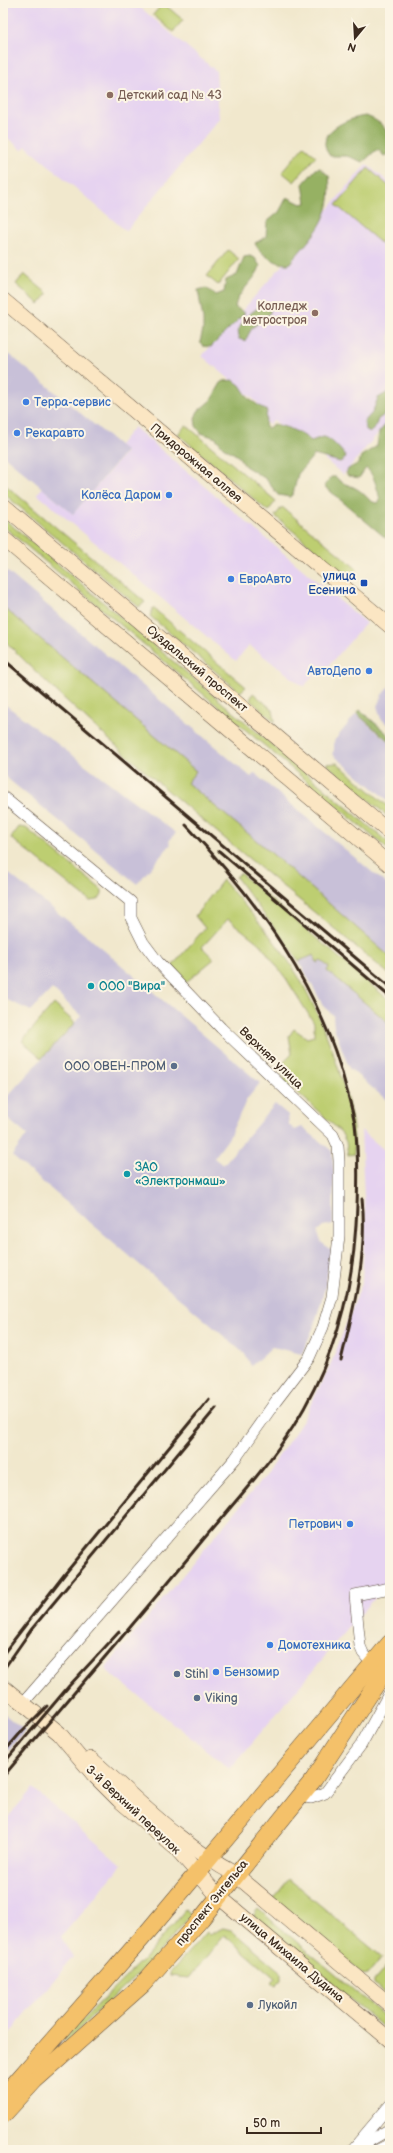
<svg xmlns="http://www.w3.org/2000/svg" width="393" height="2153" font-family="'Balsamiq Sans',sans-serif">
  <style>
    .built { fill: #e6d3f0 }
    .industrial { fill: #c8c0d8 }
    .green { fill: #bdce71; stroke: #7c7c48 }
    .forest { fill: #96b163; stroke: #686e40 }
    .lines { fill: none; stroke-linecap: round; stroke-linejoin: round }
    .street-casing { stroke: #564638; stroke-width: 12 }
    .secondary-casing { stroke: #564638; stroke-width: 16 }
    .primary-casing { stroke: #564638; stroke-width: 18 }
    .street { stroke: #fff; stroke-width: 11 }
    .secondary { stroke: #fbe6c3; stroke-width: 15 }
    .primary { stroke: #f4c16a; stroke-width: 17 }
    .rail { stroke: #3b2a1e; stroke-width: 3 }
    .education-dot { fill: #8d6e63; stroke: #fcf5e5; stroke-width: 1.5 }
    .shop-dot { fill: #3f7fe0; stroke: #fcf5e5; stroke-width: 1.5 }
    .transit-dot { fill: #1a4fb4; stroke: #fcf5e5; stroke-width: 1.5 }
    .culture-dot { fill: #0f9aa8; stroke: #fcf5e5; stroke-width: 1.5 }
    .service-dot { fill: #5c6f8a; stroke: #fcf5e5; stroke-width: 1.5 }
    .labels { text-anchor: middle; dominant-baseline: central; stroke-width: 4; stroke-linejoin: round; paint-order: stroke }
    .education-label { font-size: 12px; fill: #785e54; stroke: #fcf5e5; text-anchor: start }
    .shop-label { font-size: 12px; fill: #366cbe; stroke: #fcf5e5; text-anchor: start }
    .street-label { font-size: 12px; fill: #3b2a1e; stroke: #fcf5e5 }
    .transit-label { font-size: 12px; fill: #164399; stroke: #fcf5e5; text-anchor: end }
    .culture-label { font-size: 12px; fill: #0d838f; stroke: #fcf5e5; text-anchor: start }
    .service-label { font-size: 12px; fill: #4e5e75; stroke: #fcf5e5; text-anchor: start }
  </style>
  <rect width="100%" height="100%" fill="#fcf5e5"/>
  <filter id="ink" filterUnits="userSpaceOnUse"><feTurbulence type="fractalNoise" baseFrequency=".025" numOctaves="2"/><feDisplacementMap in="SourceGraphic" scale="8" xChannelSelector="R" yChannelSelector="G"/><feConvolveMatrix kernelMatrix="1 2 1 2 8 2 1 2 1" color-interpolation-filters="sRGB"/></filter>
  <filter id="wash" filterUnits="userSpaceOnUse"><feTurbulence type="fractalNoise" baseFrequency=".012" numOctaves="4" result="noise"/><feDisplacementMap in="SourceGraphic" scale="16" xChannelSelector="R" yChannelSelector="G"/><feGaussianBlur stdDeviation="0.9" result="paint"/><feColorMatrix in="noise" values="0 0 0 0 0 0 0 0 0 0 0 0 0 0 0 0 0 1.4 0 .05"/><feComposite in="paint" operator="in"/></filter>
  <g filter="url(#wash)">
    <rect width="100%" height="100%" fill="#f1e8cd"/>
    <g class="built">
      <path d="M3,3H135L216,71L219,119L126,231L26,146L22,150L3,134Z"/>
      <path d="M366,164L390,183V419L343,475L287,427L284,429L274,420L269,425L263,419L256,405L258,403L202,356L278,270Z"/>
      <path d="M134,427L366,623L319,677L314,674L304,687L249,645L236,661L37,494L42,488L73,514L126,452L119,445Z"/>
      <path d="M361,1130L390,1155V1579L230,1769L105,1669L265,1476L302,1422L332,1361L362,1283L365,1218Z"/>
      <path d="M33,1788L122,1865L61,1937L73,1957L3,2041V1823Z"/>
    </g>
    <g class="industrial">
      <path d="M9,354L126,451L73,514L3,455V362Z"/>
      <path d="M3,568L251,777L255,773L261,779L390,887V957L269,851L187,783L196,771L3,607Z"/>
      <path d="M390,685V726L381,719L377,706L382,695Z"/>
      <path d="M3,703L176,833L169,841L171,844L137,884L3,775Z"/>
      <path d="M356,714L390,743V802L332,754L334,750V741Z"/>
      <path d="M3,869L93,941L260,1083L247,1099L228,1139L214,1158L223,1165L275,1104L288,1115L289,1125L295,1130L302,1127L332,1151L334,1174L333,1224L323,1226L317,1231L321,1242L328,1248L332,1249L325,1288L314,1326L302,1354L272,1347L251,1366L246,1355L12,1156L27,1135L3,1115V1101L81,1016L52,989L31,1011L3,998Z"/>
      <path d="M314,954L329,968L327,971L390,1024V1103L349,1068L334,1027L333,1015L324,1007L299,961Z"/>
      <path d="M3,1713L25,1731L3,1756Z"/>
    </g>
    <g class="green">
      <path d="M163,3L183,20L173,32L153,15Z"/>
      <path d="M304,146L316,156L294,182L282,172Z"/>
      <path d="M368,168L390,187V251L336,205Z"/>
      <path d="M228,250L239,259L218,285L207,276Z"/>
      <path d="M24,274L48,294L39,304L16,284Z"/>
      <path d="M186,425L276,501L268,511L178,434Z"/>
      <path d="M3,483L145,602L139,607L3,493Z"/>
      <path d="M282,507L357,569L349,578L275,516Z"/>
      <path d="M3,518L390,844V851L3,526Z"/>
      <path d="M3,607L196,771L187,783L269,851L390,957V975C259,865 123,761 3,639Z"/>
      <path d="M153,608L246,687L240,692L150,616Z"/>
      <path d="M253,693L273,710L275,722L250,700Z"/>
      <path d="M337,763L390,808V818L326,764Z"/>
      <path d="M19,827L26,828L102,890V895L98,900L90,901L11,838Z"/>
      <path d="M240,873L390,1001V1024L327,971L329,967L321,961L317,963L314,955L299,961L236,877Z"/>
      <path d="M223,880C249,911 277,941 298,976C322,1017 343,1074 352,1121C354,1131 354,1143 354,1154L348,1155L346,1142L341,1132L285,1081L281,1065L292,1054L289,1036L294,1029L307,1038L314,1036V1023L287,980L261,945L228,919L202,947L214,959L185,983L172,966L205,928L195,916Z"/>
      <path d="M54,1004L75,1023L42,1058L22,1041Z"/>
      <path d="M289,1879L382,1957L367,1975L364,1976L273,1899Z"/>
      <path d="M258,1909L390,2021V2033L253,1916Z"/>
      <path d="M185,1910L191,1915L150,1963L66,2041L63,2039L144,1959Z"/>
      <path d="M223,1928L231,1930L282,1973V1979L276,1985L272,1982L275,1978L224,1935L189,1978L170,1976V1973L206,1932L209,1935Z"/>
      <path d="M389,1963L390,1964V1998L374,1984V1981Z"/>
    </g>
    <g class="forest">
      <path d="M366,116C385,123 390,132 390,153L384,156L379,150L375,151L363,162L347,156H330C312,133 347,118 366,116Z"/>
      <path d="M320,168L329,176C334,219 314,234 289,264C277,265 259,254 255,243L266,237L267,222L279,212L287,197L301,204L306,203L303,184L316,169Z"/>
      <path d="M250,256L255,258L260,266C256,281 237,291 235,307L245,313L211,347L203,346L200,342L203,330V319L198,290L206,288L216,295L224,292L226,280L237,275L244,257Z"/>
      <path d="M265,303L270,306V313L252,328L245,341L239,339L238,329L248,315Z"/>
      <path d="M233,380L240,385L249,399L267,411L265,426L268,428L274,424C287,427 301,432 311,441C315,440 320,437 324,437C329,437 345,453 346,458L340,462L314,455L298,474L293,494L290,497L278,495L266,479L245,466L238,456L223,447L216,438L201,433L196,426L195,418L198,411L211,400L221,383L224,381Z"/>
      <path d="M390,391C390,405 391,412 378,419L375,428L369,433L365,428L364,422L372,413L378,398Z"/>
      <path d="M390,420V537L388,540L324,486L331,477H336C342,485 349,484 357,489C365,493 369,503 378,503L380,500C378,491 374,473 366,468L359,478L348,476L346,473L348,469L359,463L361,456L377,446L379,432Z"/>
      <path d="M360,710L390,736V742L357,714Z"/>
    </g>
  </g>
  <g filter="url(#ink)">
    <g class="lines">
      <g class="street-casing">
        <g id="street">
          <path d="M3,797L131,902V918L143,942L158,962L221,1028L333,1135L338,1146L339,1161V1236L332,1297L323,1327L309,1358L276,1401L235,1459L23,1703"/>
          <path d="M372,1664L363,1653L360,1646L355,1595L390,1588"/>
          <path d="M300,1796L311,1798L325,1793L361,1745L390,1692"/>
          <path d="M352,2150L390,2105"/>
          <path d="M360,2150L371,2140L390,2129"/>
          <path d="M378,2150L390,2144"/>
        </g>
      </g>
      <g class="secondary-casing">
        <g id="secondary">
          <path d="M3,300L390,626"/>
          <path d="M3,505L390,833"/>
          <path d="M3,538L390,865"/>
          <path d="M3,1687L59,1733L94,1775L119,1800L177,1849L218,1896L390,2040"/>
          <path d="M91,1759C138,1800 180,1845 235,1874L390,2005"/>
        </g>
      </g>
      <g class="primary-casing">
        <g id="primary">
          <path d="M3,2097L150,1929L390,1643"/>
          <path d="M3,2115L35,2080L142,1985L201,1919L314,1779L390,1663"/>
        </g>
      </g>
      <use href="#street" class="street"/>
      <use href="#secondary" class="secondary"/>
      <use href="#primary" class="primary"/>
      <g class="rail">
        <path d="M3,649L4,650"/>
        <path d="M3,659L390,987"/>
        <path d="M219,851L390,997"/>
        <path d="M341,1360C354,1307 368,1254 362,1199"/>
        <path d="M3,1654L64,1575L209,1399"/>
        <path d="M3,1670L31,1630L216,1408"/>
        <path d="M3,1753L23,1730L47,1706"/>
        <path d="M3,1764L69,1686L119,1632"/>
        <path d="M3,1777C69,1698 137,1621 202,1541C233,1504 267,1467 293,1427C331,1366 352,1296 356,1225C358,1192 359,1157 355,1124C353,1113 350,1102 347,1091C322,989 258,901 186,825"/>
      </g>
    </g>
  </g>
  <g class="education-dot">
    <circle cx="110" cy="95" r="4"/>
    <circle cx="315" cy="313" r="4"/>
  </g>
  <g class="shop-dot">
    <circle cx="26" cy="402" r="4"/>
    <circle cx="17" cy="433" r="4"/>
    <circle cx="169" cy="495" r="4"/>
    <circle cx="231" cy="579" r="4"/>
    <circle cx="369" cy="671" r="4"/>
    <circle cx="350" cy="1524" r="4"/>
    <circle cx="270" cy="1645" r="4"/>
    <circle cx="216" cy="1672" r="4"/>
  </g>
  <rect class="transit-dot" x="360" y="579" width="8" height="8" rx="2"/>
  <g class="culture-dot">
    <circle cx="91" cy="986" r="4"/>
    <circle cx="127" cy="1174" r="4"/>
  </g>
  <g class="service-dot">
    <circle cx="174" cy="1066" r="4"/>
    <circle cx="177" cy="1674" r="4"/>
    <circle cx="197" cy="1698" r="4"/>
    <circle cx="250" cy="2005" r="4"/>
  </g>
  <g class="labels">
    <g class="education-label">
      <text x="118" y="95">Детский сад № 43</text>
      <text x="307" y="306" text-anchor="end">Колледж<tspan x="307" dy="14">метростроя</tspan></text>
    </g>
    <g class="shop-label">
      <text x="34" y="402">Терра-сервис</text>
      <text x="25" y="433">Рекаравто</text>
      <text x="161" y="495" text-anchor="end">Колёса Даром</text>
      <text x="239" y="579">ЕвроАвто</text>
      <text x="361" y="671" text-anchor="end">АвтоДепо</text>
      <text x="342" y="1524" text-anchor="end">Петрович</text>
      <text x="278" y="1645">Домотехника</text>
      <text x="224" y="1672">Бензомир</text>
    </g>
    <g class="street-label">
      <text transform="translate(196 463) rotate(40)">Придорожная аллея</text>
      <text transform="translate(197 669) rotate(40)">Суздальский проспект</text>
      <text transform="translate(271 1058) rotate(44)">Верхняя улица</text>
      <text transform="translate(133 1810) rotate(43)">3-й Верхний переулок</text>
      <text transform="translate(212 1903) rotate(-51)">проспект Энгельса</text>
      <text transform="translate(292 1958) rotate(40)">улица Михаила Дудина</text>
    </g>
    <g class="transit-label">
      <text x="356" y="576">улица<tspan x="356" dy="14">Есенина</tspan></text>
    </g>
    <g class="culture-label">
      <text x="99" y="986">ООО "Вира"</text>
      <text x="135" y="1167">ЗАО<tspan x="135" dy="14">«Электронмаш»</tspan></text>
    </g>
    <g class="service-label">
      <text x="166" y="1066" text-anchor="end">ООО ОВЕН-ПРОМ</text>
      <text x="185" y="1674">Stihl</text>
      <text x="205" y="1698">Viking</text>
      <text x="258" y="2005">Лукойл</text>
    </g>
  </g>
  <rect width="393" height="2153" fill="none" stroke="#fcf5e5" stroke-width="16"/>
  <g transform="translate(355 38) rotate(198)" stroke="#fcf5e5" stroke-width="3" paint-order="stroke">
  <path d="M0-3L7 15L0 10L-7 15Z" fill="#3b2a1e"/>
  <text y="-6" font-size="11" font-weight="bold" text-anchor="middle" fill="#3b2a1e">N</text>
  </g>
  <path d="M247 2127v6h74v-6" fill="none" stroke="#3b2a1e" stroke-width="2"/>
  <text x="253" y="2127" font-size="12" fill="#3b2a1e" stroke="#fcf5e5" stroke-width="3" paint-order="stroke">50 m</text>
</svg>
